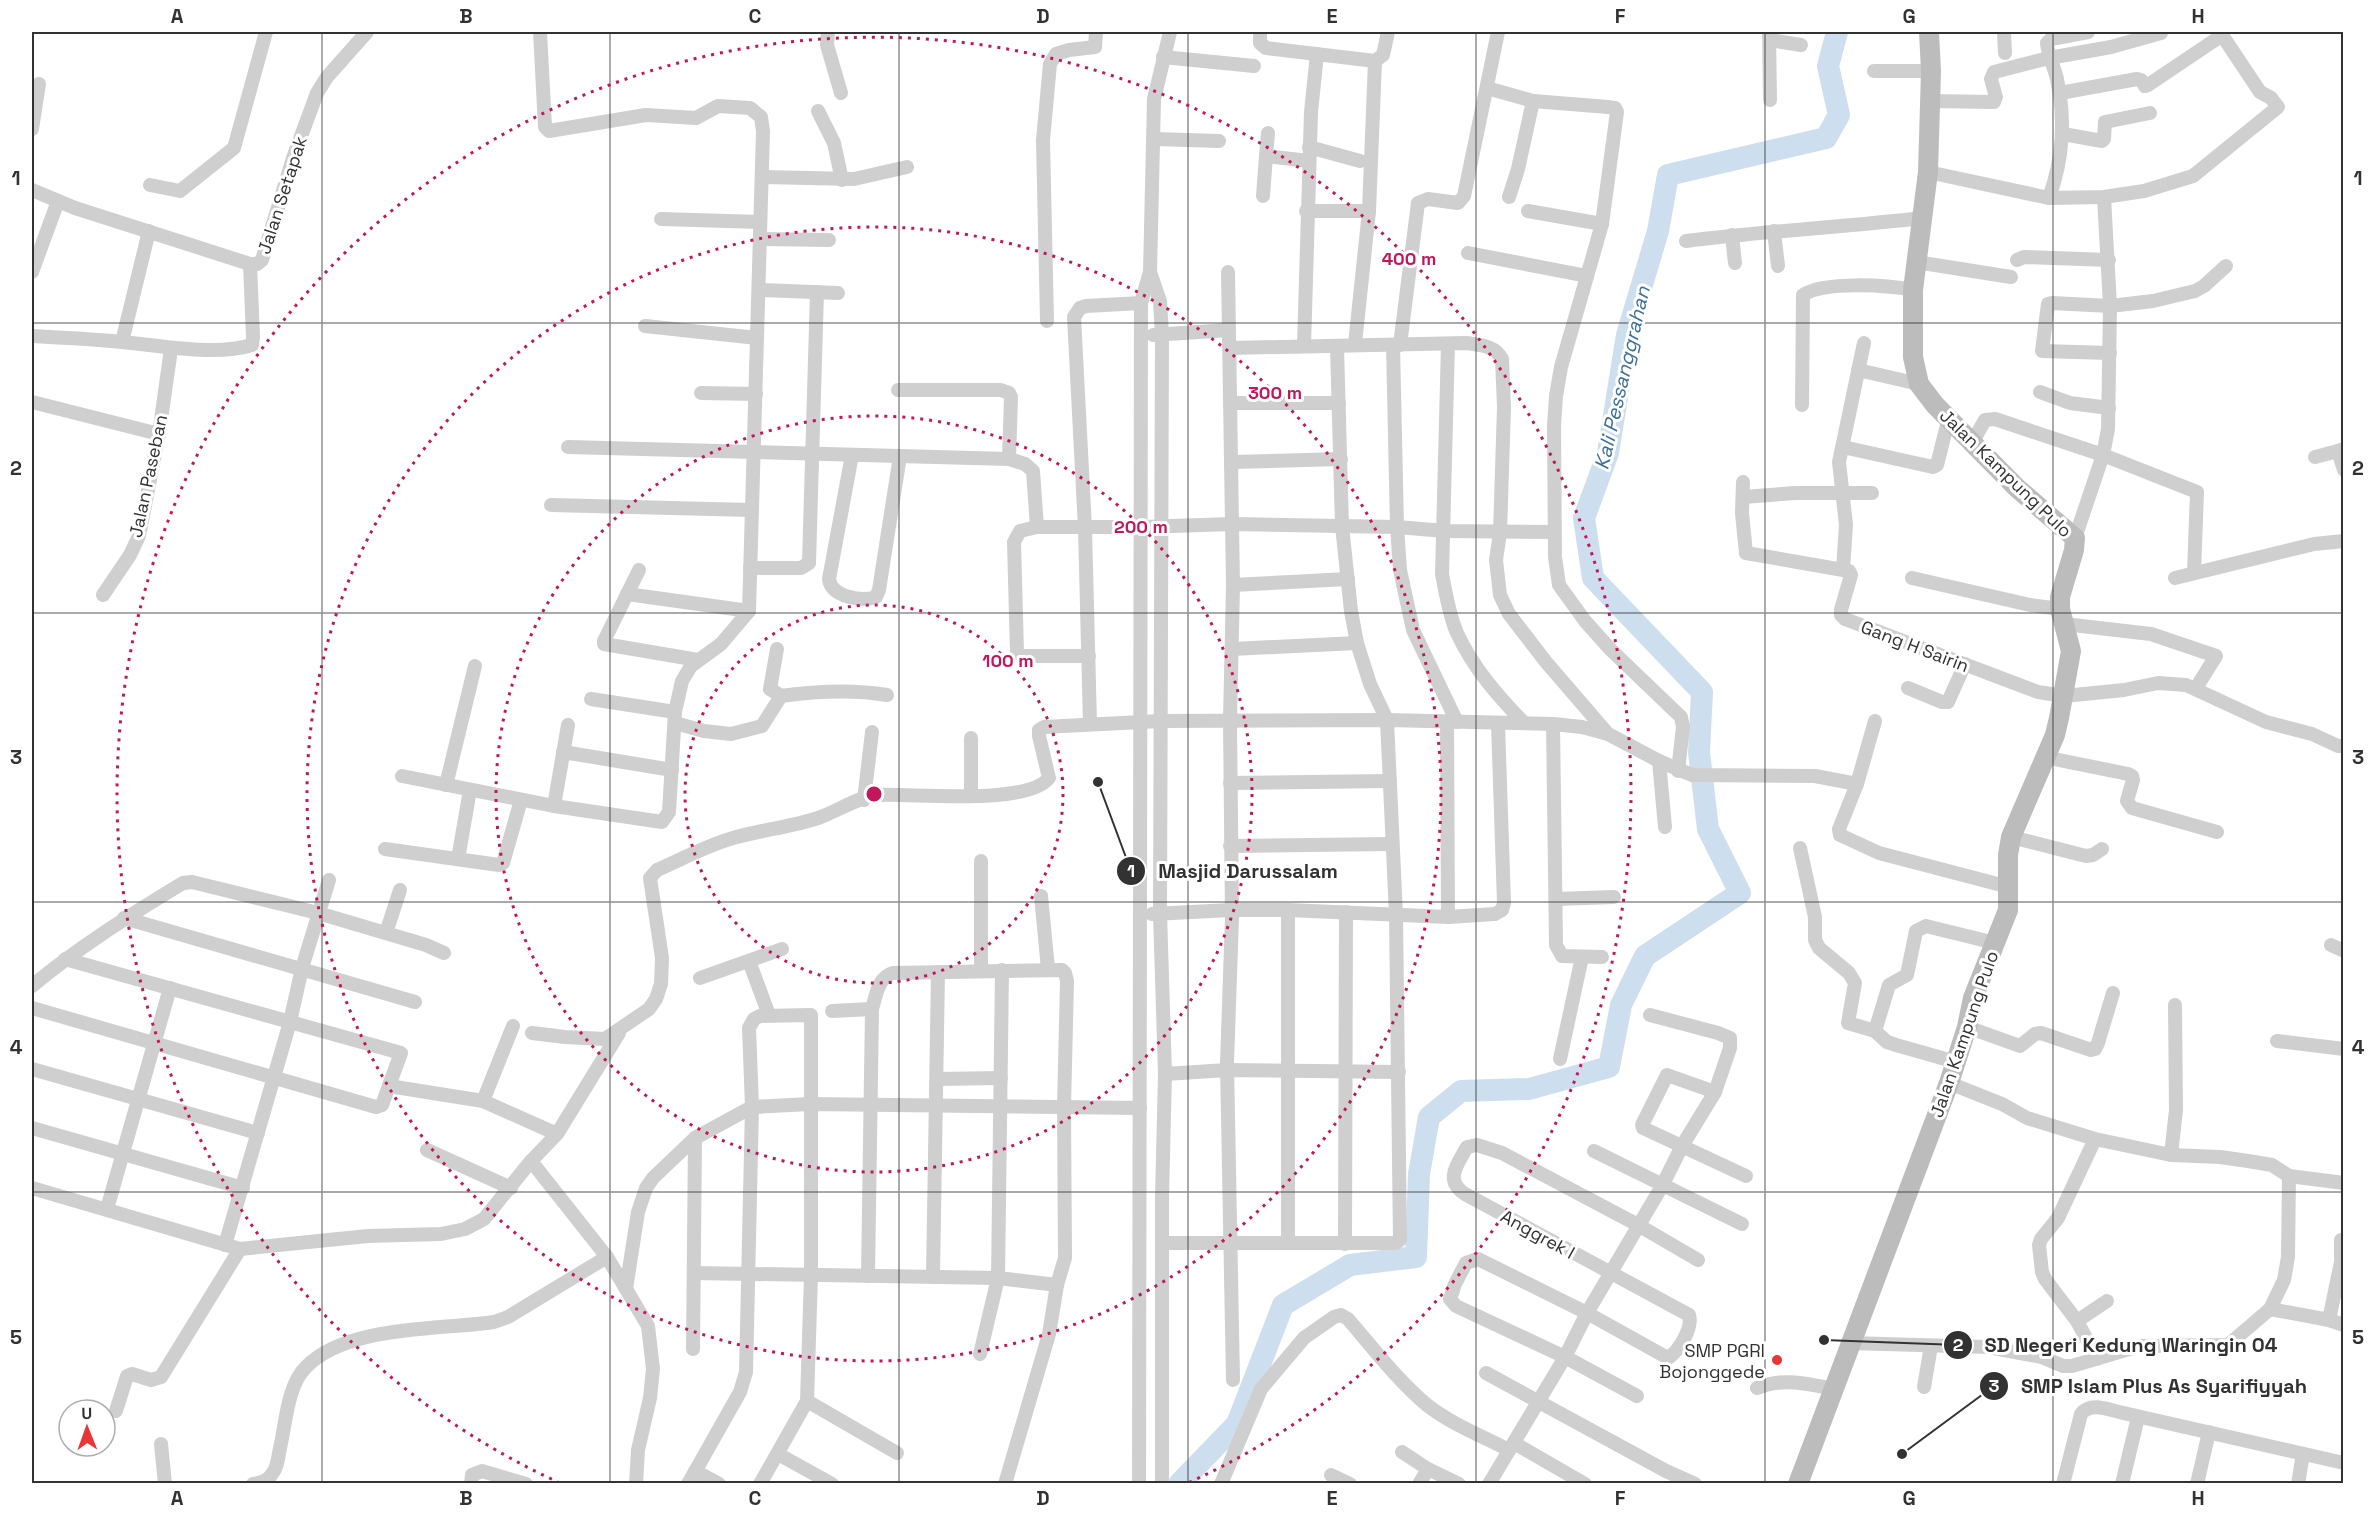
<svg xmlns="http://www.w3.org/2000/svg" width="2375" height="1515" font-family="'Space Grotesk',sans-serif">
  <style>
    .lines { fill: none; stroke-linecap: round; stroke-linejoin: round }
    .river { stroke: #cddfee; stroke-width: 22 }
    .street { stroke: #cfcfcf; stroke-width: 14 }
    .secondary { stroke: #bcbcbc; stroke-width: 20 }
    .grid { fill: none; stroke: #323232; stroke-width: 1.5; stroke-opacity: 0.55 }
    .ring { fill: none; stroke: #c2185b; stroke-width: 3; stroke-dasharray: 3 6 }
    .poi-dot { fill: #ea3435; stroke: #fff; stroke-width: 2 }
    .labels { text-anchor: middle; dominant-baseline: central; stroke-width: 6; stroke-linejoin: round; paint-order: stroke }
    .street-label { font-size: 18px; fill: #323232; stroke: #fff }
    .poi-label { font-size: 18px; fill: #323232; stroke: #fff; text-anchor: end }
    .water-label { font-size: 20px; font-style: italic; fill: #3c6f98; stroke: #fff }
    .centre { fill: #c2185b; stroke: #fff; stroke-width: 3 }
    .ring-label { font-size: 18px; text-anchor: middle; font-weight: bold; fill: #c2185b; stroke: #fff; stroke-width: 6; stroke-linejoin: round; paint-order: stroke }
    .leader { fill: none; stroke: #323232; stroke-width: 2 }
    .callout-dot { fill: #323232; stroke: #fff; stroke-width: 2 }
    .mark-label { font-size: 18px; text-anchor: middle; font-weight: bold; fill: #fff }
    .callout-label { font-size: 20px; text-anchor: middle; font-weight: bold; fill: #323232; stroke: #fff; stroke-width: 6; stroke-linejoin: round; paint-order: stroke }
    .neatline { fill: none; stroke: #323232; stroke-width: 2 }
    .grid-label { font-size: 20px; text-anchor: middle; font-weight: bold; fill: #323232 }
  </style>
  <rect width="100%" height="100%" fill="#fff"/>
  <g class="lines">
    <path class="river" d="M1179,1484L1237,1424L1283,1305L1350,1265L1416,1257L1419,1174L1429,1117L1461,1091L1529,1089L1609,1067L1621,1005L1645,956L1740,893L1708,829L1699,752L1702,692L1593,578L1584,518L1608,453L1627,335L1658,231L1668,175L1826,138L1839,115L1828,66L1837,32"/>
    <g class="street">
      <path d="M828,32L827,45L841,93"/>
      <path d="M1260,32V43L1266,48L1375,61L1383,55L1388,32"/>
      <path d="M1769,32L1770,100"/>
      <path d="M2004,32L2005,53"/>
      <path d="M1770,40L1801,45"/>
      <path d="M1163,57L1254,66"/>
      <path d="M1874,71H1931"/>
      <path d="M1487,88L1533,101L1608,107L1615,108L1617,112L1602,224L1561,367L1556,396L1554,426L1555,557L1559,585L1585,621L1611,650L1681,717L1683,727L1678,771"/>
      <path d="M1930,101L1994,102L1996,97L1991,79L1994,72L2049,58L2111,47L2161,33"/>
      <path d="M818,111L834,143L842,180"/>
      <path d="M32,129L39,84"/>
      <path d="M1268,133L1266,156L1309,161"/>
      <path d="M2063,134L2102,141L2104,139L2105,122L2150,113"/>
      <path d="M1155,139L1219,141"/>
      <path d="M1309,147L1360,161"/>
      <path d="M1928,172L2049,198L2104,197L2144,191L2193,176L2278,107L2271,98L2260,92L2224,38H2218L2148,85L2145,86L2141,80L2137,79L2060,93"/>
      <path d="M762,177L854,179L907,167"/>
      <path d="M150,185L180,191L234,148L266,32"/>
      <path d="M32,190L75,208L250,264H257L262,260L293,158L317,93L327,77L367,32"/>
      <path d="M1263,196L1266,156"/>
      <path d="M1509,197L1518,169L1533,101"/>
      <path d="M2049,198C2063,159 2066,120 2057,79C2054,66 2048,56 2047,43L2051,39L2088,32"/>
      <path d="M1306,211H1369"/>
      <path d="M1528,211L1602,224"/>
      <path d="M661,219L760,222"/>
      <path d="M1774,231L1778,266"/>
      <path d="M1732,235L1735,263"/>
      <path d="M760,239L829,240"/>
      <path d="M1686,241C1765,231 1844,227 1923,218"/>
      <path d="M1468,253L1587,276"/>
      <path d="M2017,260L2024,257L2109,260"/>
      <path d="M1916,262L2011,277"/>
      <path d="M32,272L58,201"/>
      <path d="M1150,272L1160,301L1162,335L1160,913L1165,1074L1162,1197V1484"/>
      <path d="M1228,272L1233,585L1230,720L1232,917L1227,1063L1233,1380"/>
      <path d="M759,290L838,293"/>
      <path d="M1047,321L1043,140L1050,64L1056,54L1069,50L1095,47L1096,32"/>
      <path d="M645,326L757,338"/>
      <path d="M1153,335L1229,330"/>
      <path d="M32,336C62,338 93,339 123,342C160,346 217,356 252,345L253,337L250,264"/>
      <path d="M122,342L149,231"/>
      <path d="M1355,344L1369,211L1375,61"/>
      <path d="M1448,344L1442,574C1446,594 1449,615 1457,633C1473,668 1498,696 1524,723"/>
      <path d="M1393,345L1397,527L1400,570L1413,630L1457,722"/>
      <path d="M1400,345L1418,203L1428,199L1458,203L1464,196L1498,32"/>
      <path d="M1304,346L1311,112L1317,54"/>
      <path d="M1230,348L1466,343C1479,345 1495,345 1502,359L1504,407L1500,533L1496,560L1500,595L1509,614L1546,662L1608,734L1659,761L1692,775L1815,776L1857,784"/>
      <path d="M2110,353L2042,351L2048,304L2052,303L2110,306L2153,301L2195,291L2204,286L2226,266"/>
      <path d="M1858,370L1919,384"/>
      <path d="M898,390H1001L1009,393L1011,397L1009,459"/>
      <path d="M2040,392L2070,403L2109,408"/>
      <path d="M701,393L756,394"/>
      <path d="M32,402L159,434"/>
      <path d="M1230,403H1339"/>
      <path d="M1802,405L1803,295C1824,281 1887,285 1913,290"/>
      <path d="M1972,443L1985,420L1995,419L2103,455L2197,492L2194,572"/>
      <path d="M568,447L1009,459L1025,464L1033,471L1037,527"/>
      <path d="M1843,447L1933,467L1937,465L1949,417"/>
      <path d="M2344,449L2338,451L2344,470"/>
      <path d="M852,455L829,579C831,597 862,602 876,597L879,590L900,456"/>
      <path d="M2315,457L2338,451"/>
      <path d="M1231,462L1341,459"/>
      <path d="M1743,482L1742,513L1746,553L1849,571L1851,575L1841,610V615L1845,619L2038,692L2064,696L2124,690L2158,683L2186,685L2266,722L2312,734L2338,746H2344"/>
      <path d="M1743,497L1795,493H1872"/>
      <path d="M551,505L751,510"/>
      <path d="M2075,538L2103,455L2108,429L2110,306L2104,197"/>
      <path d="M750,568H801L809,563L817,292"/>
      <path d="M1843,569L1846,525L1839,462L1864,343"/>
      <path d="M639,570L604,641V644L698,660"/>
      <path d="M1912,578L2030,605L2060,609"/>
      <path d="M2175,578L2314,544L2344,541"/>
      <path d="M1233,585L1348,579"/>
      <path d="M627,594L749,611"/>
      <path d="M103,595L130,555L139,536L159,434L171,349"/>
      <path d="M2064,624L2151,634L2216,656L2196,688"/>
      <path d="M1232,649L1357,643"/>
      <path d="M1089,656H1023L1017,653L1014,542L1020,531L1037,527H1142L1232,524L1397,527L1445,531L1554,532"/>
      <path d="M1908,688L1942,702H1948L1965,664"/>
      <path d="M781,696C817,691 851,689 887,695"/>
      <path d="M591,699L675,712"/>
      <path d="M1875,721L1857,784L1839,829L1840,835L1879,853L2009,887"/>
      <path d="M1447,722L1448,917"/>
      <path d="M675,723L704,731L731,734L762,726L781,696L770,689L777,649"/>
      <path d="M1090,724L1085,528L1074,317L1080,308L1086,306L1141,303"/>
      <path d="M1553,724L1556,945L1562,956L1602,957"/>
      <path d="M563,752L672,770"/>
      <path d="M2044,757L2128,774L2132,776L2133,780L2127,801L2132,808L2217,832"/>
      <path d="M1659,761L1665,827"/>
      <path d="M402,776L554,806L662,822L669,812L675,712L682,681L691,666L721,644L749,611L763,131L761,117L750,108L718,106L696,118L646,115L549,131L545,127L540,32"/>
      <path d="M1230,783L1390,781"/>
      <path d="M446,785L475,666"/>
      <path d="M971,796V738"/>
      <path d="M864,800L872,732"/>
      <path d="M554,806L568,725"/>
      <path d="M2011,837L2086,856L2093,855L2102,849"/>
      <path d="M1230,846L1391,844"/>
      <path d="M1800,848L1815,917V940L1819,948L1849,973L1855,983L1848,1023L1875,1031L1887,1042L1896,1045L1956,1062"/>
      <path d="M385,849L499,865L503,863L521,800"/>
      <path d="M458,859L470,790"/>
      <path d="M1041,896L1048,969"/>
      <path d="M1556,899L1614,897"/>
      <path d="M1152,914L1231,910H1288L1448,917L1495,914L1502,910L1504,903L1498,724"/>
      <path d="M124,918L415,1002"/>
      <path d="M386,933L400,890"/>
      <path d="M2331,945L2344,951"/>
      <path d="M749,961L769,1015"/>
      <path d="M981,971V861"/>
      <path d="M700,978L782,949"/>
      <path d="M32,986C79,947 130,915 183,883L192,882L318,913L426,945L444,953"/>
      <path d="M32,1008L376,1107L382,1105L401,1053L65,959"/>
      <path d="M832,1011L872,1009"/>
      <path d="M1967,1027L2020,1046L2035,1034L2041,1033L2091,1050L2095,1049L2098,1043L2113,993"/>
      <path d="M1875,1031L1889,985L1907,975L1916,931L1926,926L1995,943"/>
      <path d="M532,1033L565,1037L605,1039L649,1009L656,999L661,984L662,958L650,878L657,870C682,859 708,845 733,838C761,830 791,827 818,818C836,812 860,796 878,795C913,793 1027,806 1049,778L1039,736V730L1044,727L1161,721L1387,720L1553,724L1582,727L1608,734"/>
      <path d="M2277,1041L2344,1049"/>
      <path d="M1560,1059L1582,957"/>
      <path d="M32,1069L258,1133"/>
      <path d="M1165,1074L1227,1070L1399,1072"/>
      <path d="M937,1079L1001,1078"/>
      <path d="M1949,1083L2002,1104L2027,1118L2095,1139L2171,1155L2220,1157L2248,1161L2272,1165L2289,1176L2344,1183"/>
      <path d="M389,1086L483,1101L557,1134"/>
      <path d="M1715,1092L1667,1075L1642,1125L1643,1128L1746,1176"/>
      <path d="M483,1101L513,1026"/>
      <path d="M32,1128L243,1188"/>
      <path d="M2095,1139L2058,1218L2041,1239L2039,1245L2042,1272L2045,1279L2077,1321L2097,1359"/>
      <path d="M427,1150L511,1188"/>
      <path d="M1594,1151L1742,1224"/>
      <path d="M2171,1155L2176,1110L2175,1005"/>
      <path d="M531,1161L607,1257L648,1326L653,1369L650,1398L638,1450L636,1484"/>
      <path d="M32,1188L240,1249L368,1236L441,1234L465,1229L484,1219L531,1161L557,1134L619,1033"/>
      <path d="M107,1209L170,988"/>
      <path d="M1163,1243H1396L1400,1240L1396,915L1387,720L1370,684L1357,643L1351,611L1342,526L1337,347"/>
      <path d="M1288,1243V910"/>
      <path d="M1345,1244L1346,912"/>
      <path d="M225,1245L290,1022L302,968L329,880"/>
      <path d="M694,1273L998,1278L1057,1285"/>
      <path d="M868,1276L872,1009C876,996 878,977 893,973L1062,970L1065,973L1067,981L1064,1107L1065,1258L1057,1285L1049,1334L1005,1484"/>
      <path d="M933,1277L938,972"/>
      <path d="M626,1289L638,1212L646,1188L653,1178L695,1138L752,1107L810,1104L1140,1108"/>
      <path d="M2270,1309L2329,1320L2344,1325"/>
      <path d="M2329,1320L2341,1262V1240H2344"/>
      <path d="M2077,1321L2107,1301"/>
      <path d="M1850,1343L1988,1347L2042,1357L2063,1366H2072L2139,1346L2228,1345L2270,1309L2284,1280L2288,1257L2289,1176"/>
      <path d="M693,1349L695,1138"/>
      <path d="M980,1354L998,1278L1002,970"/>
      <path d="M1486,1373L1666,1471L1695,1484"/>
      <path d="M1924,1387L1931,1346"/>
      <path d="M1757,1388C1782,1377 1808,1384 1834,1389"/>
      <path d="M1637,1396L1565,1357L1456,1306L1450,1299L1455,1284L1466,1263L1478,1259L1587,1313L1668,1358C1679,1351 1693,1328 1689,1315L1465,1194C1444,1180 1457,1165 1467,1147L1477,1145L1502,1153L1638,1225L1698,1260"/>
      <path d="M807,1401L897,1453"/>
      <path d="M116,1411L127,1376L132,1374L151,1380L161,1377L240,1249"/>
      <path d="M1514,1443L1585,1484"/>
      <path d="M161,1444L165,1484"/>
      <path d="M1402,1452L1428,1469"/>
      <path d="M778,1454L832,1484"/>
      <path d="M695,1471L719,1484"/>
      <path d="M1331,1475L1350,1484"/>
      <path d="M253,1484C261,1483 268,1481 272,1474C278,1467 278,1457 280,1448C286,1423 287,1386 306,1367C347,1325 440,1330 494,1322L508,1317L607,1257"/>
      <path d="M471,1484L472,1475L482,1471L526,1484"/>
      <path d="M688,1484L740,1392L746,1372L752,1107L749,1028L754,1019L760,1016L811,1015V1275L807,1401L760,1484"/>
      <path d="M1139,1484L1141,303L1150,272L1154,99L1170,32"/>
      <path d="M1221,1484L1261,1389L1304,1338L1334,1317L1341,1315L1348,1319C1373,1348 1398,1381 1427,1405C1451,1424 1482,1436 1509,1450"/>
      <path d="M1419,1484L1428,1469L1459,1484"/>
      <path d="M1489,1484L1565,1357L1587,1313L1662,1186L1682,1146L1715,1092L1730,1048V1038L1718,1033L1650,1015"/>
      <path d="M2063,1484L2081,1414C2090,1402 2107,1409 2119,1412L2344,1463"/>
      <path d="M2122,1484L2138,1417"/>
      <path d="M2197,1484L2209,1432"/>
      <path d="M2298,1484L2303,1454"/>
    </g>
    <path class="secondary" d="M1798,1484L1949,1083L1967,1027L1973,998L2008,910V855L2011,837L2055,735L2059,718L2071,651L2060,609V597L2074,550L2075,538L2017,488L1935,405L1919,384L1913,357V290L1928,172L1931,71L1929,32"/>
  </g>
  <path class="grid" d="M322,32V1484M610,32V1484M899,32V1484M1188,32V1484M1476,32V1484M1765,32V1484M2053,32V1484M32,323H2344M32,613H2344M32,902H2344M32,1192H2344"/>
  <g class="ring">
    <circle cx="874" cy="794" r="189"/>
    <circle cx="874" cy="794" r="378"/>
    <circle cx="874" cy="794" r="567"/>
    <path d="M560 1483A757 757 0 1 1 1188 1483"/>
  </g>
  <circle class="poi-dot" cx="1777" cy="1360" r="6"/>
  <g class="labels">
    <g class="street-label">
      <text transform="translate(282 195) rotate(-72)">Jalan Setapak</text>
      <text transform="translate(2006 473) rotate(44)">Jalan Kampung Pulo</text>
      <text transform="translate(148 476) rotate(-78)">Jalan Paseban</text>
      <text transform="translate(1915 646) rotate(21)">Gang H Sairin</text>
      <text transform="translate(1964 1034) rotate(-71)">Jalan Kampung Pulo</text>
      <text transform="translate(1538 1234) rotate(29)">Anggrek I</text>
    </g>
    <g class="poi-label">
      <text x="1765" y="1350">SMP PGRI<tspan x="1765" dy="21">Bojonggede</tspan></text>
    </g>
    <g class="water-label">
      <text transform="translate(1622 378) rotate(-77)">Kali Pessanggrahan</text>
    </g>
  </g>
  <circle cx="874" cy="794" r="9" class="centre"/>
  <g class="ring-label">
    <text x="1409" y="265">400 m</text>
    <text x="1275" y="399">300 m</text>
    <text x="1141" y="533">200 m</text>
    <text x="1008" y="667">100 m</text>
  </g>
  <path class="leader" d="M1098 782L1131 871M1824 1340L1958 1345M1902 1454L1994 1386"/>
  <g class="callout-dot">
    <circle cx="1098" cy="782" r="6"/>
    <circle cx="1824" cy="1340" r="6"/>
    <circle cx="1902" cy="1454" r="6"/>
    <circle cx="1131" cy="871" r="15"/>
    <circle cx="1958" cy="1345" r="15"/>
    <circle cx="1994" cy="1386" r="15"/>
  </g>
  <g class="mark-label">
    <text x="1131" y="877">1</text>
    <text x="1958" y="1351">2</text>
    <text x="1994" y="1392">3</text>
  </g>
  <g class="callout-label">
    <text x="1248" y="878">Masjid Darussalam</text>
    <text x="2131" y="1352">SD Negeri Kedung Waringin 04</text>
    <text x="2164" y="1393">SMP Islam Plus As Syarifiyyah</text>
  </g>
  <rect width="2375" height="1515" fill="none" stroke="#ffffff" stroke-width="66"/>
  <g transform="translate(87 1428) rotate(359)"><circle r="28" fill="#ffffff" stroke="#adadad" stroke-width="1.5"/>
  <path d="M0-4.5L10 22L0 15L-10 22Z" fill="#ea3435"/>
  <text y="-9" font-size="16" font-weight="bold" text-anchor="middle" fill="#323232">U</text>
  </g>
  <rect x="33" y="33" width="2309" height="1449" class="neatline"/>
  <g class="grid-label">
    <text x="177" y="23">A</text>
    <text x="466" y="23">B</text>
    <text x="755" y="23">C</text>
    <text x="1043" y="23">D</text>
    <text x="1332" y="23">E</text>
    <text x="1620" y="23">F</text>
    <text x="1909" y="23">G</text>
    <text x="2198" y="23">H</text>
    <text x="16" y="185">1</text>
    <text x="2358" y="185">1</text>
    <text x="16" y="475">2</text>
    <text x="2358" y="475">2</text>
    <text x="16" y="764">3</text>
    <text x="2358" y="764">3</text>
    <text x="16" y="1054">4</text>
    <text x="2358" y="1054">4</text>
    <text x="16" y="1344">5</text>
    <text x="2358" y="1344">5</text>
    <text x="177" y="1505">A</text>
    <text x="466" y="1505">B</text>
    <text x="755" y="1505">C</text>
    <text x="1043" y="1505">D</text>
    <text x="1332" y="1505">E</text>
    <text x="1620" y="1505">F</text>
    <text x="1909" y="1505">G</text>
    <text x="2198" y="1505">H</text>
  </g>
</svg>
